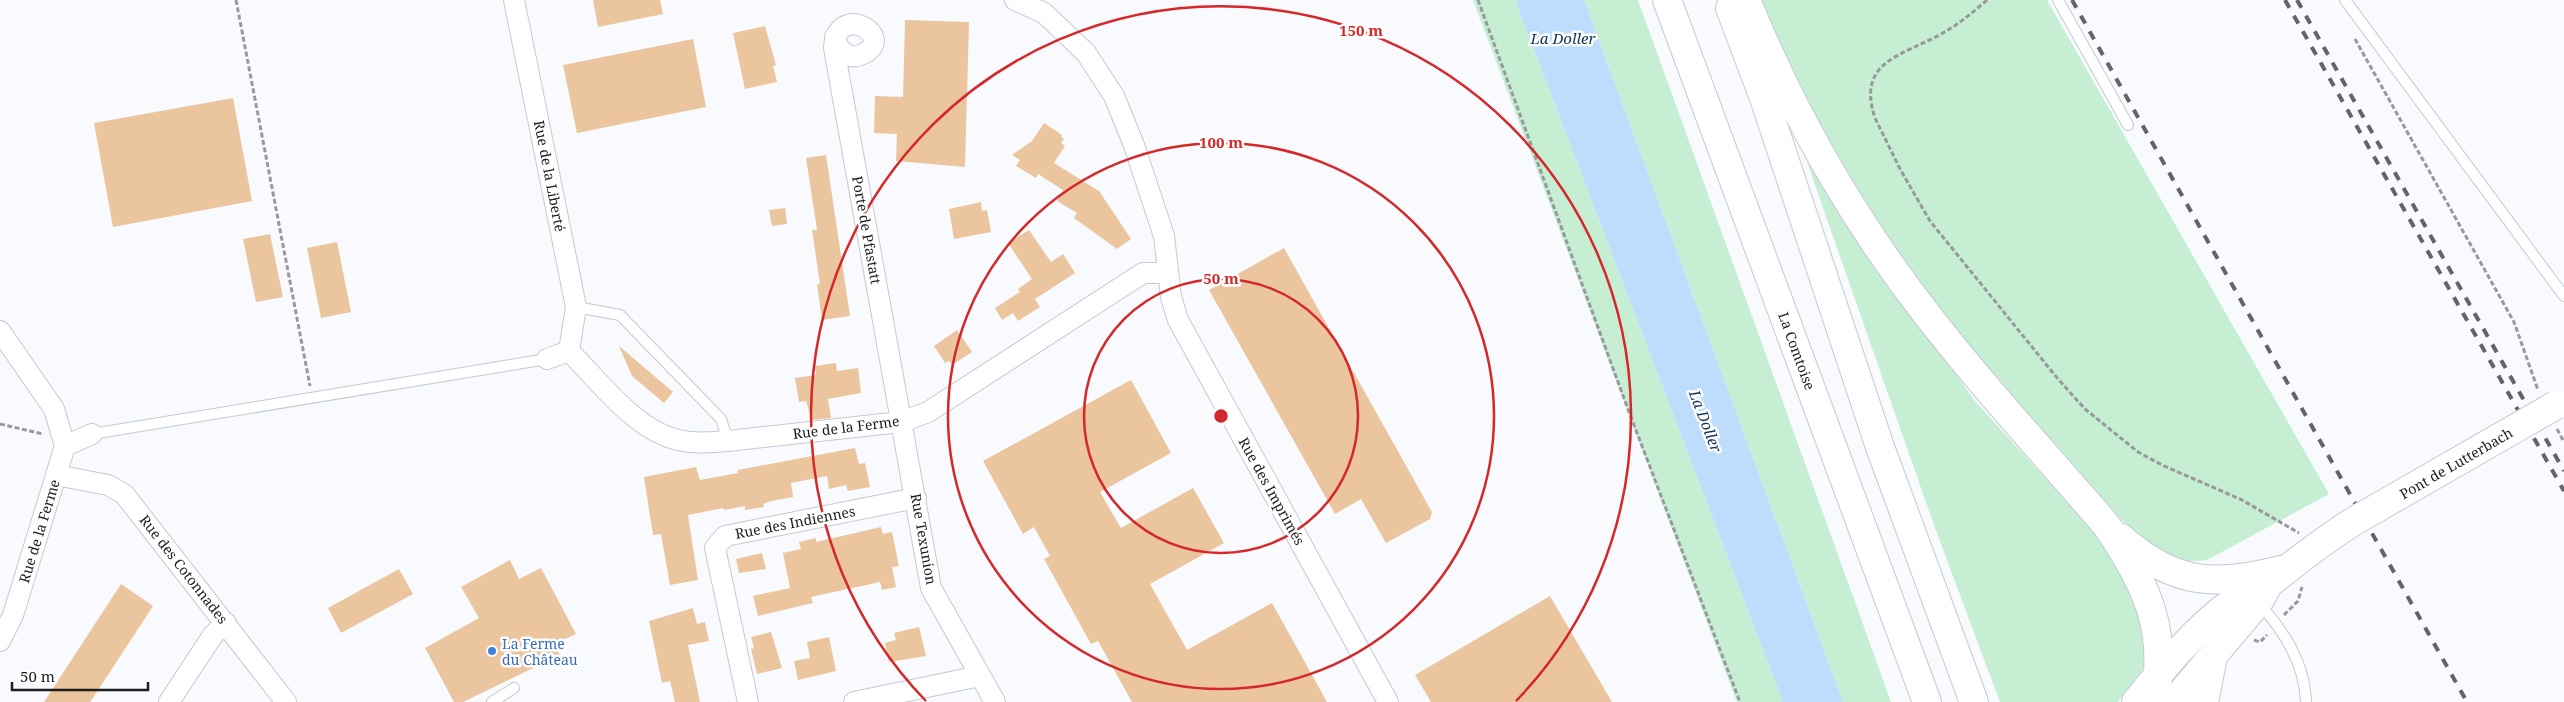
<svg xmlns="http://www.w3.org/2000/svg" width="2564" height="702" font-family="'Noto Serif',serif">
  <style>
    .green { fill: #c5eed2 }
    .water { fill: #bedcfc }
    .building { fill: #ebc59d }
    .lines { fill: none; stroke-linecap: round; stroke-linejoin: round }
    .service-casing { stroke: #c3c9d3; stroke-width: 12 }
    .minor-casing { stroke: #c3c9d3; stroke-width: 22 }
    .secondary-casing { stroke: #c3c9d3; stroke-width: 30 }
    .motorway-casing { stroke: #c3c9d3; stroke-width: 30 }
    .path { stroke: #97999d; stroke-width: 3; stroke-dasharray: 5 2.5; stroke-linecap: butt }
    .service { stroke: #fff; stroke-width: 10 }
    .minor { stroke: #fff; stroke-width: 20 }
    .secondary { stroke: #fff; stroke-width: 28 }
    .motorway { stroke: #fff; stroke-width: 28 }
    .rail { stroke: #626468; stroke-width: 4; stroke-dasharray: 9 9; stroke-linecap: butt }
    .secondary-bridge-casing { stroke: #c3c9d3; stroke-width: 30; stroke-linecap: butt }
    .secondary-bridge { stroke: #fff; stroke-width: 28 }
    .ring { fill: none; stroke: #d62828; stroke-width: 2.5 }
    .shop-dot { fill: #3f7fe0; stroke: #fff; stroke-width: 2 }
    .labels { text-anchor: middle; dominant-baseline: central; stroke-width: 5; stroke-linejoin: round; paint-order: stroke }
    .street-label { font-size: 14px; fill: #1b1d21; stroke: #fff }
    .shop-label { font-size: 14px; fill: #366cbe; stroke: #fff; text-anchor: start }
    .water-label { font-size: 15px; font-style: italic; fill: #083256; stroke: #fff }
    .centre { fill: #d62828; stroke: #fff; stroke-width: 2.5 }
    .ring-label { font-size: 15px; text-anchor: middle; font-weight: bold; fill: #d62828; stroke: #fff; stroke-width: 5; stroke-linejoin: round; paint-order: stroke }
  </style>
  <rect width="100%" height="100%" fill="#f8fafe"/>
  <g class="green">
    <path d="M1473,0H1515L1783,702H1737Z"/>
    <path d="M1584,0H1638L1891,702H1843Z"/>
    <path d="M1759,0H2047L2329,494L2207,560L2179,562L2143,543C2103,500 2064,454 2025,410C1989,368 1951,327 1919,282C1857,195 1801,99 1759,0Z"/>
    <path d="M1807,162L1974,400L2105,544L2137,598L2149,661L2118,702H2000L1935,528Z"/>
  </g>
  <path class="water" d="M1515,0H1584L1843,702H1783Z"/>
  <g class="building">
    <path d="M593,0H660L663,14L598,27Z"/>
    <path d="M905,20L969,22L965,167L896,161L897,134L874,133L875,96L903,97Z"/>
    <path d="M765,26L776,65L773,66L777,82L745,89L733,33Z"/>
    <path d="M693,39L706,107L577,133L563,65Z"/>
    <path d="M233,98L252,201L113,227L94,123Z"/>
    <path d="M1044,123L1062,135L1061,137L1064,139L1061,143L1065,146L1054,163L1099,191L1131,239L1117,249L1074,218L1077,213L1057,201L1063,190L1038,174L1036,178L1016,166L1020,160L1012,155L1032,141Z"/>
    <path d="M826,155L850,316L822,320L817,284H820L812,230H817L806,158Z"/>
    <path d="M981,202L982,211L987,210L991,232L954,239L949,209Z"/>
    <path d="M785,208L787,224L772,226L769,210Z"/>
    <path d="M1029,230L1051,262L1063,254L1075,273L1035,299L1040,307L1018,321L1013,313L1002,320L995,308L1020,292L1018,289L1032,279L1008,243Z"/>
    <path d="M270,234L283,297L256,302L243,239Z"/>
    <path d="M337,242L351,312L321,318L307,248Z"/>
    <path d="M1284,248L1432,512L1430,519L1386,543L1361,499L1335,514L1209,290Z"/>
    <path d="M957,330L972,352L952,365L949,361L945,363L934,346Z"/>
    <path d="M619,346L673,392L664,403L632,376Z"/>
    <path d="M836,363L837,371L858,368L861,393L828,399L831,418L812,420L806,401L799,402L795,378L816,375L815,366Z"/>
    <path d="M1131,380L1171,453L1100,492L1121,528L1193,488L1224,543L1150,584L1187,650L1272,603L1327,702H1132L1098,641L1091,644L1044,559L1050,556L1034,527L1023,534L983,461Z"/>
    <path d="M855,448L859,464L865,463L870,487L848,491L846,485L829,489L827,476L791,483L793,497L771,501L763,504L764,507L745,510V506L724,510L723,508L688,515L698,580L670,585L661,534L653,535L644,477L696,467L700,480L738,473V470Z"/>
    <path d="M881,527L883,534L892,532L899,566L892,567L896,587L882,590L880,582L811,597L813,603L758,616L753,596L790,588L783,553L801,549L799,542L816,538V542Z"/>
    <path d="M762,553L766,569L739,573L736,559Z"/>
    <path d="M510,560L519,579L541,568L576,634L553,644L560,655L463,702H454L425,648L479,618L461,587Z"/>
    <path d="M399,569L413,594L341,633L328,608Z"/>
    <path d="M121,584L153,606L106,678L90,702H44Z"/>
    <path d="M1550,596L1612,702H1431L1415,675Z"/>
    <path d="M693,608L697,624L705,622L709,641L688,645L700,702H675L670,681L662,683L649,621Z"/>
    <path d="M919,627L926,656L889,662L885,643L896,640L894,633Z"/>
    <path d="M771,632L782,668L757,674L751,649L754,648L751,637Z"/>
    <path d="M829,637L836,671L798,680L794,661L810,658L807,642Z"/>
  </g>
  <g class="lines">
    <g class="service-casing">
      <g id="service">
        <path d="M2058,0L2128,125"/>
        <path d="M2345,0L2564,296"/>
        <path d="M576,307L620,315L721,419L728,441"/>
        <path d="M92,434L547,359"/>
        <path d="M2263,608C2286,634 2305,667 2306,702"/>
        <path d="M492,702L514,688"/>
      </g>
    </g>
    <g class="minor-casing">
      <g id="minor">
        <path d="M514,0L576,307L569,351"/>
        <path d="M1015,0L1044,13L1086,53L1114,96L1134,145L1164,236L1171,297L1178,320L1388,702"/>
        <path d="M835,37C837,50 849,61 863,54C898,37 837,0 834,48L931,588L995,702"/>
        <path d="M0,331L54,409L65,446"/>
        <path d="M547,359L569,351C600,382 635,430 678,440C695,444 711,442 728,441L901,422L928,412L1143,273H1168"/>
        <path d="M56,475L108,485L124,494L286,702"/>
        <path d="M0,641L13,615L65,446L92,434"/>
        <path d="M169,702L213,635L226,623"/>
        <path d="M748,702L715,548L725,536L916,498"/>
        <path d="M854,702L980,676"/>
      </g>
    </g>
    <g class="secondary-casing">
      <g id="secondary">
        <path d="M2136,702C2164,667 2195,629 2231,603C2244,594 2260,590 2272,581C2299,560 2326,538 2356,520"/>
        <path d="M2174,702L2259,601L2267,587"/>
      </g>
    </g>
    <g class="motorway-casing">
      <g id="motorway">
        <path d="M1667,0L1927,702"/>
        <path d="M1746,0C1791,110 1852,218 1925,312C1982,386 2046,455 2107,526C2146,584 2169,630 2154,702"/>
        <path d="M1730,8L1764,98L1880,447L1974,702"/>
        <path d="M2121,538C2178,587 2215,586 2285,569"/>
        <path d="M2204,702L2213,657"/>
      </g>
    </g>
    <g class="path">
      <path d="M236,0L310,386"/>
      <path d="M1478,0L1629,412L1740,702"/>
      <path d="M1987,0C1972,13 1958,25 1941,34C1902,56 1856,61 1875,118L1900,169L1930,221L2058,379L2085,409L2138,452L2162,465L2242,500L2299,533"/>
      <path d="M2355,39L2514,322L2538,390"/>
      <path d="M0,424L43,434"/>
      <path d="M2557,429L2564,442"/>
      <path d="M2284,615L2298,601L2302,587"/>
      <path d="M2254,640L2260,642L2267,635"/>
    </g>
    <use href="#service" class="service"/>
    <use href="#minor" class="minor"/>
    <use href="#secondary" class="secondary"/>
    <use href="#motorway" class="motorway"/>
    <g class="rail">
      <path d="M2072,0L2467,702"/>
      <path d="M2285,0L2564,491"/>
      <path d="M2297,0L2564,471"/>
    </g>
    <g class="secondary-bridge-casing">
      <path id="secondary-bridge" d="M2356,520L2556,405"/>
    </g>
    <use href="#secondary-bridge" class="secondary-bridge"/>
  </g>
  <g class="ring">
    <circle cx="1221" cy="416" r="137"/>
    <circle cx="1221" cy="416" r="273"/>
    <path d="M926 701A410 410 0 1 1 1516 701"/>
  </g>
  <circle class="shop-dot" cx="492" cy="651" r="5"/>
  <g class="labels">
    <g class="street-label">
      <text transform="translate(550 176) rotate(79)">Rue de la Liberté</text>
      <text transform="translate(867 230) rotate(80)">Porte de Pfastatt</text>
      <text transform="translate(1797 351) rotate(70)">La Comtoise</text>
      <text transform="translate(846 427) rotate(-7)">Rue de la Ferme</text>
      <text transform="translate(2456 463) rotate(-30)">Pont de Lutterbach</text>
      <text transform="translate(1272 491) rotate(61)">Rue des Imprimés</text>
      <text transform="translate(795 522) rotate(-11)">Rue des Indiennes</text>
      <text transform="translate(39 531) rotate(-73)">Rue de la Ferme</text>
      <text transform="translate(924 539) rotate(80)">Rue Texunion</text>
      <text transform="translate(184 569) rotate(52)">Rue des Cotonnades</text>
    </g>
    <g class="shop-label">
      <text x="502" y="643">La Ferme<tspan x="502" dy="16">du Château</tspan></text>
    </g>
    <g class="water-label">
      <text x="1563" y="38">La Doller</text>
      <text transform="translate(1706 421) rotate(69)">La Doller</text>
    </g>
  </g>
  <circle cx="1221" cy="416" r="8" class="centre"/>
  <g class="ring-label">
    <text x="1361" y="36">150 m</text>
    <text x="1221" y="148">100 m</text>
    <text x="1221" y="284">50 m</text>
  </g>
  <path d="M12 682v8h136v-8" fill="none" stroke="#1b1d21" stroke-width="2.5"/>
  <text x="20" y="682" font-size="15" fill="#1b1d21" stroke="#ffffff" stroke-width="4" paint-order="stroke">50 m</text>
</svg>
